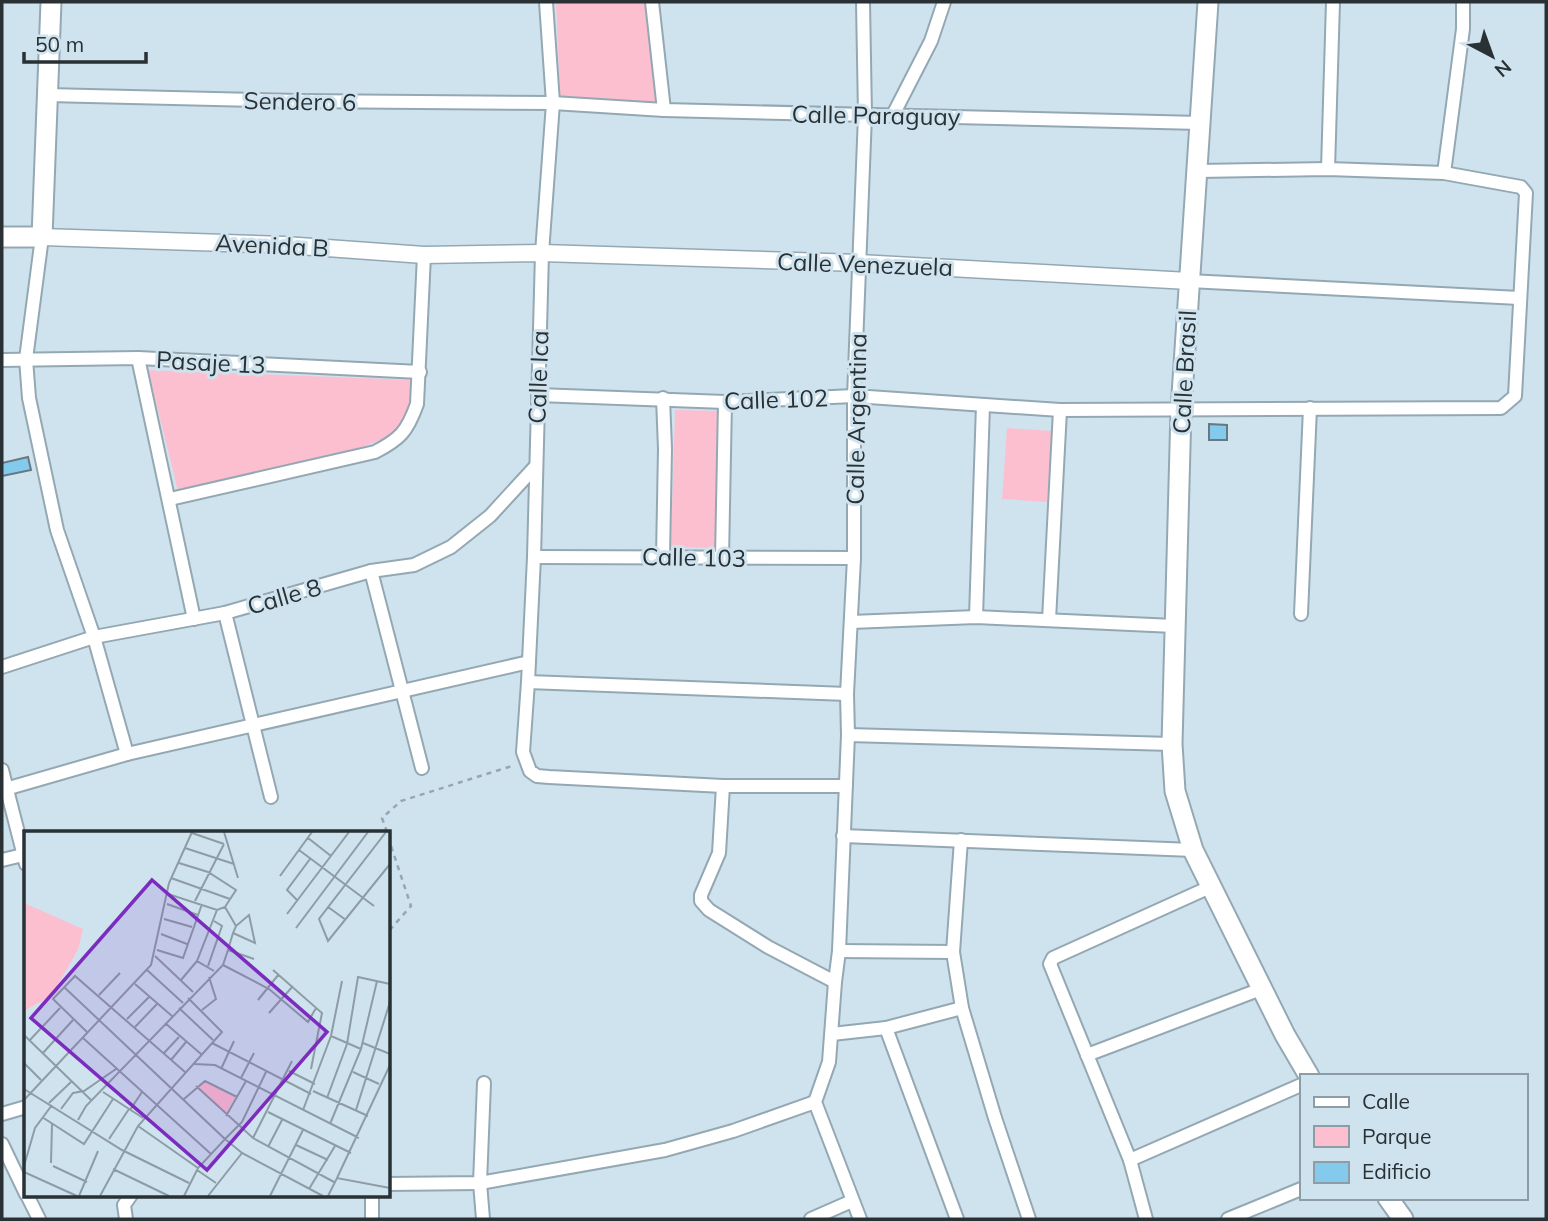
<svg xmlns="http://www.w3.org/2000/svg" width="1548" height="1221" font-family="Mulish,sans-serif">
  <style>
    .green { fill: #fcbfd0 }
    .building { fill: #84caed; stroke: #667982; stroke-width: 2 }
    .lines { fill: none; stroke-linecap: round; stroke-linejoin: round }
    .minor-casing { stroke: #94a8b3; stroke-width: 16 }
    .tertiary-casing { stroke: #94a8b3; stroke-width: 19 }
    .secondary-casing { stroke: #94a8b3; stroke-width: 23 }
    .path { stroke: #97a7b1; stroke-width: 2.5; stroke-dasharray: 5 5; stroke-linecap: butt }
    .minor { stroke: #fff; stroke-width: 12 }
    .tertiary { stroke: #fff; stroke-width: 16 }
    .secondary { stroke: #fff; stroke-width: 19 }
    .labels { text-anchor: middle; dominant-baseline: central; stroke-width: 6; stroke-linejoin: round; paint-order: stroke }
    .street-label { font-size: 24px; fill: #293135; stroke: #cfe3ef }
    .inset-road { fill: none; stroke: #8d9ca5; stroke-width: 2 }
    .view { fill: #7b2cbf; fill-opacity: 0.15; stroke: #7b2cbf; stroke-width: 3.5 }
    .inset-edge { fill: none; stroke: #293135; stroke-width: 3.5 }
  </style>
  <rect width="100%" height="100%" fill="#cfe3ef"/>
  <g class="green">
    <path d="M556,2H646L657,102L560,99Z"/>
    <path d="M148,370L413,380L409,411L392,435L353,451L178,491Z"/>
    <path d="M675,410L721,411L717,548L671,547Z"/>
    <path d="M1007,428L1052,431L1047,502L1002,499Z"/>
  </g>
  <g class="building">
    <path d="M1209,424L1227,425V440H1209Z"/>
    <path d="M28,457L31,470L2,476V463Z"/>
  </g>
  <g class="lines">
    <g class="minor-casing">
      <g id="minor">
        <path d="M546,2L553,103L542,253L534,557L528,682L523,752L530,771L537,776L549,777L723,786H846"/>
        <path d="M652,2L664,110"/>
        <path d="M47,95L298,101L553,103L664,110L1200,123"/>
        <path d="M893,115L931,41L944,2"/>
        <path d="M1328,169L1333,2"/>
        <path d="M1444,173L1463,29V2"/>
        <path d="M42,237L26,359L29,398L57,530L94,637L127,754"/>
        <path d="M1189,281L1519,298"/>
        <path d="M138,358L194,619"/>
        <path d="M2,360L138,358L420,372"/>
        <path d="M538,395L725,402L854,396L1060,410L1501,408L1515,396L1526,193L1521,187L1444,173L1328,169L1198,171"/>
        <path d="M170,499L375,452C400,439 407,432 417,404L424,255"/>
        <path d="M534,557L854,558"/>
        <path d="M663,557L665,449L663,398"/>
        <path d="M722,558L725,402"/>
        <path d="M371,571L422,768"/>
        <path d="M225,613L271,797"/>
        <path d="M1301,614L1310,408"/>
        <path d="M976,617L983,405"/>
        <path d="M1049,620L1060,410"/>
        <path d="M851,622L976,617L1174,626"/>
        <path d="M2,667L94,637L225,613L371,571L414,565L451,547L490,516L535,467"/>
        <path d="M528,682L847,694"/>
        <path d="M848,735L1172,744"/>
        <path d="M2,770L26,864"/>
        <path d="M723,786L719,853L701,895V901L709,910L768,947L835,982"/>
        <path d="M2,790L127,754L529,662"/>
        <path d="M843,836L1193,850"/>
        <path d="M961,840L953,952L962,1008"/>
        <path d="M2,860L23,855"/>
        <path d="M839,951L953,952"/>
        <path d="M886,1028L957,1219"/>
        <path d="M832,1034L886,1028L962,1008L995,1118L1029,1219"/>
        <path d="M1087,1055L1261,989"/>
        <path d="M2,1114L26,1107"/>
        <path d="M2,1144L26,1194"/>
        <path d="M1130,1160L1301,1085"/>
        <path d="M388,1184L480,1183L665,1150L733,1131L815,1102"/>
        <path d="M27,1195L39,1219"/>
        <path d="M372,1195V1219"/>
        <path d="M126,1219L124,1205L131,1195"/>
        <path d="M483,1219L480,1183L484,1083"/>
        <path d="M811,1219L852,1201"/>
        <path d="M860,1219L815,1102L829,1062L835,982L839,951L848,735L847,694L854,558V397L865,115L863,2"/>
        <path d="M1146,1219L1130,1160L1050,964L1053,958L1210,887"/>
        <path d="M1228,1219L1301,1189"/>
      </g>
    </g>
    <g class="tertiary-casing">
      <path id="tertiary" d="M42,237L285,245L424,255L542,253L859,263L1189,281"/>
    </g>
    <g class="secondary-casing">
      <g id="secondary">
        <path d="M1208,2L1181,410L1172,744L1175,791L1193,850L1285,1035L1309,1076"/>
        <path d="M2,237H42L51,2"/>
        <path d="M1388,1198L1403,1219"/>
      </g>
    </g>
    <g class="path">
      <path d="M387,832L382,818L401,801L512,766"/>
      <path d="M388,837L411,906L388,932"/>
    </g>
    <use href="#minor" class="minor"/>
    <use href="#tertiary" class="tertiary"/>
    <use href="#secondary" class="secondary"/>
  </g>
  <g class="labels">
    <g class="street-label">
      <text transform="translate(300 101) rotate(1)">Sendero 6</text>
      <text transform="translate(876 115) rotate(1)">Calle Paraguay</text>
      <text transform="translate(272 245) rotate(3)">Avenida B</text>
      <text transform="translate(865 264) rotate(2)">Calle Venezuela</text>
      <text transform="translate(211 362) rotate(3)">Pasaje 13</text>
      <text transform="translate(1184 372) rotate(-87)">Calle Brasil</text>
      <text transform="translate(538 377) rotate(-88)">Calle Ica</text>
      <text transform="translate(776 399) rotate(-2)">Calle 102</text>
      <text transform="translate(856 419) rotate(-89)">Calle Argentina</text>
      <text transform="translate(694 557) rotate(1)">Calle 103</text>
      <text transform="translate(284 596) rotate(-16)">Calle 8</text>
    </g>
  </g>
  <g transform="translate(24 831)">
    <rect width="366" height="366" fill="#cfe3ef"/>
    <path d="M0,72L59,98L54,119L27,165L0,180ZM181,251L211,266L202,282L173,255Z" fill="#fcbfd0"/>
    <path class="inset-road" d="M200,1L214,47M362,1L295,88L304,110L366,33M168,2L200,13M284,7L307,25M161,17L210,33M275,19L350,75M256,45L288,1M147,47L206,68M144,63L193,79L201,76L212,59L184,41L155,32M273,69L263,59L286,28M171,70L200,13M143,73L174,84M201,76L212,95M304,76L322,89M263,83L325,1M140,88L168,96M272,97L344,1M137,103L163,113M133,119L159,127L178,73M204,119L230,128M131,125L169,161M199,134L245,158L284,191L292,177M184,135L198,95L190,90M123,139L159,172M249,139L298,182L287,238M190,140L173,130L193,79M157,149L173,130M111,153L148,185M40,156L201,308L218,291L242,241M75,164L96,142M234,169L255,143M155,177L189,209M178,179L192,168L185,146M245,182L269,155M103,188L125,166M141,192L177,223M111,196L133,173M64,202L29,168L51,145L161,241M0,204L68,270M307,205L337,218M59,207L187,323M5,210L36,177M188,212L287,263M339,212L366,223M140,222L155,206M18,223L49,189M147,229L162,211M0,232L17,249M170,233L191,234L335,307M197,238L210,210M265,240L291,253M329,241L355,253M217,247L230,222M172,255L229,307L310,351M0,258L98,319L165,352M289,260L344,285M79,261L119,287M303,267L323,213L334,146L366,153M160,268L181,250L213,266M0,269L127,134L145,52L168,1M25,272L47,251M37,278L49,262L60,260L92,238M106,279L118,261M279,279L307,205L318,150M332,279L366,171M244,281L327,322M202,285L222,250M18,286L60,313L89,268M54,289L62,275L199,134L204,119L209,102L212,95L225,84L231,112L209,102M306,293L337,218L353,150M114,295L174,337M229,307L268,230M85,308L105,278M272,314L304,329M244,316L258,289M27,332L28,293M0,335L11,297L28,274M29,335L63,351M89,338L145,365M173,339L192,352M0,341L53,365M313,347L366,234M285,358L311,315M55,365L74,320M76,365L114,295L198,201L164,167M160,365L174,337L201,308L218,322L299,365M184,365L218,322M246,365L279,299M304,365L313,347L366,357"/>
    <path class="view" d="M128,49L303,201L183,339L7,187Z"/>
    <rect width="366" height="366" class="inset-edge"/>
  </g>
  <rect width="1548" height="1221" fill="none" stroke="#293135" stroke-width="7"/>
  <rect x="1300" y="1074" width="228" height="126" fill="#cfe3ef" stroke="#8d9ca5" stroke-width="2"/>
  <rect x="1314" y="1097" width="35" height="10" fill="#ffffff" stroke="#8d9ca5" stroke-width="2"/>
  <text x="1362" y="1109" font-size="21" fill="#293135">Calle</text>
  <rect x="1314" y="1126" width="35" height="21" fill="#fcbfd0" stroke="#8d9ca5" stroke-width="2"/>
  <text x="1362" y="1144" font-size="21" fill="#293135">Parque</text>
  <rect x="1314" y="1162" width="35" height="21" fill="#84caed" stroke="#8d9ca5" stroke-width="2"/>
  <text x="1362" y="1179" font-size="21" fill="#293135">Edificio</text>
  <g transform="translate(1492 56) rotate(139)" stroke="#cfe3ef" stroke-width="5" paint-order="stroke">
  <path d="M0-5L12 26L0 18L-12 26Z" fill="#293135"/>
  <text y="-10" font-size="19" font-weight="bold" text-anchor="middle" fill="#293135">N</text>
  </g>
  <path d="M24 52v10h122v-10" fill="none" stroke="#293135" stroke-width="3.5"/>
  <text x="35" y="52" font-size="21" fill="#293135" stroke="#cfe3ef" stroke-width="5" paint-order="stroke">50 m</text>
</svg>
